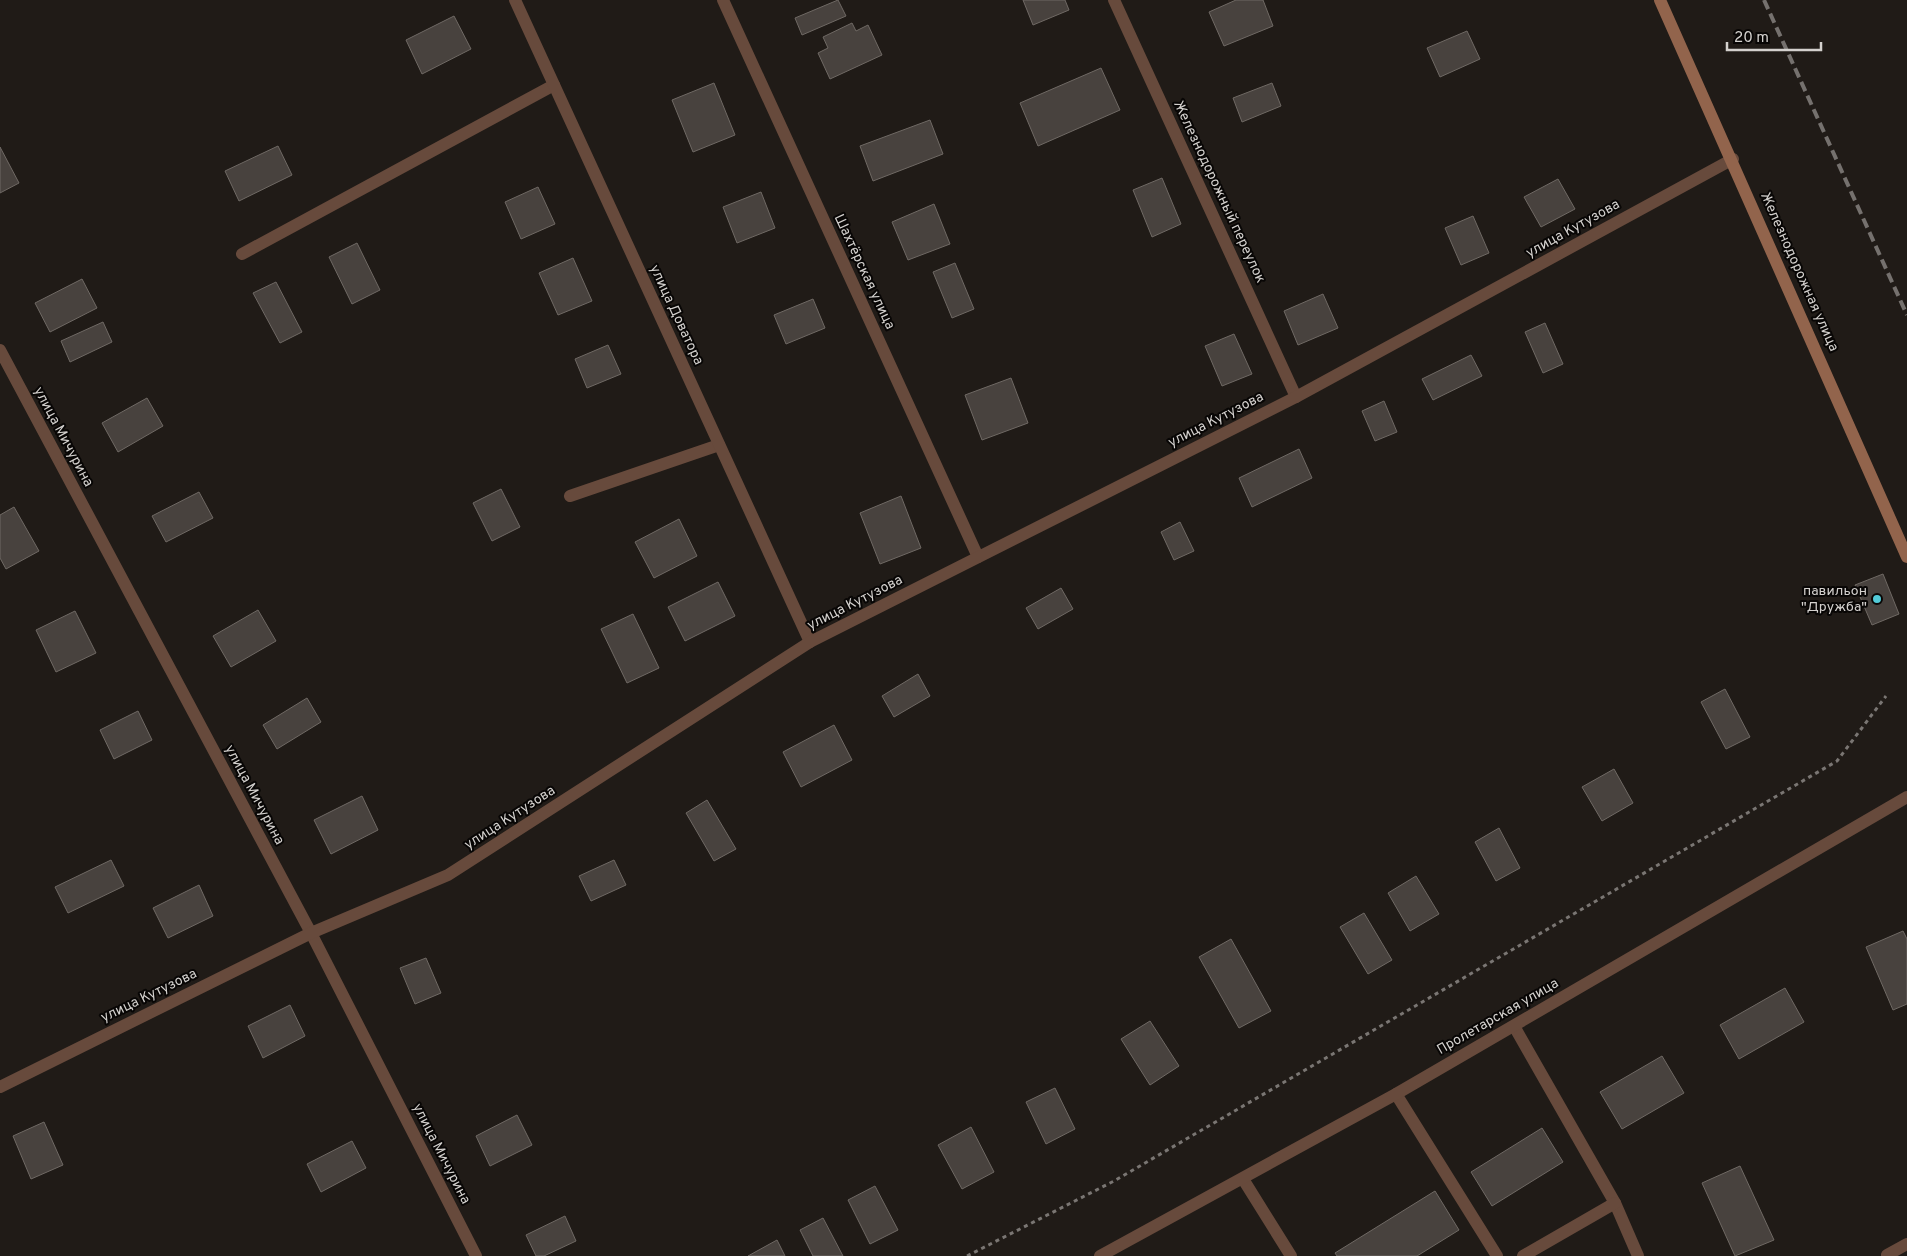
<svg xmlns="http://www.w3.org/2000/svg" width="1907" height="1256" font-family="Overpass,sans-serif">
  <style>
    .building { fill: #48423e; stroke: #6f6964 }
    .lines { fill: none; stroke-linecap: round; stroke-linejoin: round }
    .path { stroke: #7a7673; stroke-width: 3; stroke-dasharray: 4 4; stroke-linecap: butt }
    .lane { stroke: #674a3c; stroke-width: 12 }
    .street { stroke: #674a3c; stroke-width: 12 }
    .secondary { stroke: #92644c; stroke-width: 12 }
    .rail { stroke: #75716e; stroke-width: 4; stroke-dasharray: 10 5; stroke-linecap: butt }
    .poi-dot { fill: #52cbd8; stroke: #080605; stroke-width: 2 }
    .labels { text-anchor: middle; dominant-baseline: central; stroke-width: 4; stroke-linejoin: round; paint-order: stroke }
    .street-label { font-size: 14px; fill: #d4d1ce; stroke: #080605 }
    .poi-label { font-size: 14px; fill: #d4d1ce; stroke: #080605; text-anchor: end }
  </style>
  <rect width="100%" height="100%" fill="#201b17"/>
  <g class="building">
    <path d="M838,0L846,16L802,35L795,18Z"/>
    <path d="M1023,0H1065L1069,10L1033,25Z"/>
    <path d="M1236,0H1263L1273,26L1224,46L1209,12Z"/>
    <path d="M454,16L471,49L422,74L406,40Z"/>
    <path d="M852,23L856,31L868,25L882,55L830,79L818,53L828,48L823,37Z"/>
    <path d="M1467,31L1480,59L1440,77L1427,48Z"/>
    <path d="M1101,68L1120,110L1038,146L1020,103Z"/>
    <path d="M714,83L735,135L693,152L672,100Z"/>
    <path d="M1272,83L1281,106L1242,122L1233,98Z"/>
    <path d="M930,120L943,154L873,181L860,146Z"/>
    <path d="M278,146L292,175L239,201L225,171Z"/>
    <path d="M0,147L19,183L0,193Z"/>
    <path d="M1162,178L1181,224L1152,237L1133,190Z"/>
    <path d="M1558,179L1575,209L1541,227L1524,197Z"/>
    <path d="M538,187L555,224L521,239L505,202Z"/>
    <path d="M761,192L775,228L737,243L723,207Z"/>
    <path d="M934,204L950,244L908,260L892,222Z"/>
    <path d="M1473,216L1489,253L1461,265L1445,228Z"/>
    <path d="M357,243L380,290L352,304L329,257Z"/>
    <path d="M573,258L592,301L558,315L539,273Z"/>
    <path d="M955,263L974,309L952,318L933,272Z"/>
    <path d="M82,279L97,308L50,332L35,303Z"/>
    <path d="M276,282L302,332L280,343L253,293Z"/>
    <path d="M1323,294L1338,328L1298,345L1284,311Z"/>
    <path d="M813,299L825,328L786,344L774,315Z"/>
    <path d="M103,322L112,342L70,362L61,341Z"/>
    <path d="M1545,323L1563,364L1543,373L1525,332Z"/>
    <path d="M1234,334L1252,374L1222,386L1205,346Z"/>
    <path d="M608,345L621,374L587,388L575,359Z"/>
    <path d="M1471,355L1482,376L1433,400L1422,379Z"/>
    <path d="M1011,378L1028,423L982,440L965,395Z"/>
    <path d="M147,398L163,426L118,452L102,423Z"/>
    <path d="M1384,401L1397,432L1375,441L1362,411Z"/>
    <path d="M1299,449L1312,478L1252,507L1239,478Z"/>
    <path d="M501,489L520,527L492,541L473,503Z"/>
    <path d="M199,492L213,518L166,542L152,516Z"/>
    <path d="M901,496L921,548L880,564L860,513Z"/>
    <path d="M14,507L39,551L6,569L0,558V515Z"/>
    <path d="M679,519L697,556L654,578L635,542Z"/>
    <path d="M1180,522L1194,551L1174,560L1161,532Z"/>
    <path d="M1883,574L1899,614L1872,625L1855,585Z"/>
    <path d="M718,582L735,616L685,641L668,607Z"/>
    <path d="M1061,588L1073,609L1038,629L1026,608Z"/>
    <path d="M258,610L276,641L231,667L213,636Z"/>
    <path d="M75,611L96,653L56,672L36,630Z"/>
    <path d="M633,614L659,668L627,683L601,629Z"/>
    <path d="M918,674L930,696L894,717L882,696Z"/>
    <path d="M1725,689L1750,737L1726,749L1701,702Z"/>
    <path d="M307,698L321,722L277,749L263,725Z"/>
    <path d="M138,711L152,740L114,759L100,730Z"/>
    <path d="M834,725L852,760L801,787L783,752Z"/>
    <path d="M1614,769L1633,803L1602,821L1582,787Z"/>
    <path d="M362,796L378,830L331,854L314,820Z"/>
    <path d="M707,800L736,849L714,861L686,813Z"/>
    <path d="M1499,828L1520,868L1496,881L1475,842Z"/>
    <path d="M111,860L124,886L68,913L55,887Z"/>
    <path d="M614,860L626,885L591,901L579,876Z"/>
    <path d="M1416,876L1439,914L1410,931L1388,893Z"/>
    <path d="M199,885L213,916L168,938L153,908Z"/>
    <path d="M1364,913L1392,960L1368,974L1340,927Z"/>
    <path d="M1903,931L1907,939V1004L1893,1010L1866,947Z"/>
    <path d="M1231,939L1271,1011L1239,1028L1199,957Z"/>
    <path d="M426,958L441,993L415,1004L400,968Z"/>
    <path d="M1785,988L1804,1022L1739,1059L1720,1025Z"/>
    <path d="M290,1005L305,1036L263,1058L248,1026Z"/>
    <path d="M1150,1021L1179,1066L1150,1085L1121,1039Z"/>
    <path d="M1662,1056L1684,1093L1622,1129L1600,1092Z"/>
    <path d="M1055,1088L1075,1129L1046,1144L1026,1102Z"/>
    <path d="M517,1115L532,1145L490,1166L476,1136Z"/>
    <path d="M44,1122L63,1165L31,1179L13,1136Z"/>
    <path d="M971,1127L994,1172L962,1189L938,1145Z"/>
    <path d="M1542,1128L1563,1162L1492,1206L1471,1172Z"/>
    <path d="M352,1141L366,1168L321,1192L307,1164Z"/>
    <path d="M1740,1166L1774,1240L1735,1256L1702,1183Z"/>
    <path d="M875,1186L898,1230L870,1244L848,1200Z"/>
    <path d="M1435,1191L1459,1230L1417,1256H1337L1335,1253Z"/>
    <path d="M565,1216L576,1241L544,1256H536L526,1235Z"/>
    <path d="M823,1218L843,1256H813L800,1230Z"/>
    <path d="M777,1240L785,1256H748Z"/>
  </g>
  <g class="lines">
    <path class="path" d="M967,1256L1114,1181L1837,761L1886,696"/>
    <g class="lane">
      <path d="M242,254L554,85"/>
      <path d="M570,496L719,445"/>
      <path d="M1514,1026L1615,1203L1638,1256"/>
      <path d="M1396,1094L1497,1256"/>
      <path d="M1243,1179L1291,1256"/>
      <path d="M1887,1255L1907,1244"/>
      <path d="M1523,1256L1615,1203"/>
    </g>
    <g class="street">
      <path d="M515,0L810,642"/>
      <path d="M723,0L978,557"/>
      <path d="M1114,0L1296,397"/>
      <path d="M0,350L311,933L476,1256"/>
      <path d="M0,1087L311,933L448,875L810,642L1296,397L1733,159"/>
      <path d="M1100,1256L1396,1094L1907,797"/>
    </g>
    <path class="secondary" d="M1660,0L1907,557"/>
    <path class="rail" d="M1764,0L1907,315"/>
  </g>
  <circle class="poi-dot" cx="1877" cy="599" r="5"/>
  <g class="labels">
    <g class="street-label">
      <text transform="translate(1219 192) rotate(65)">Железнодорожный переулок</text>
      <text transform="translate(1573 229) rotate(-29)">улица Кутузова</text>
      <text transform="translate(864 272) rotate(65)">Шахтёрская улица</text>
      <text transform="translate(1799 272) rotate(66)">Железнодорожная улица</text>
      <text transform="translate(676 315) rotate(65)">улица Доватора</text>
      <text transform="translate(1216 420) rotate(-27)">улица Кутузова</text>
      <text transform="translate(63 437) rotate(62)">улица Мичурина</text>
      <text transform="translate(855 603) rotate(-27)">улица Кутузова</text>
      <text transform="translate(254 795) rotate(62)">улица Мичурина</text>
      <text transform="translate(510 818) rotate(-33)">улица Кутузова</text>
      <text transform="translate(149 996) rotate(-26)">улица Кутузова</text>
      <text transform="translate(1498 1017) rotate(-30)">Пролетарская улица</text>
      <text transform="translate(441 1154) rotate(63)">улица Мичурина</text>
    </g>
    <g class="poi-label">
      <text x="1867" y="591">павильон<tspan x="1867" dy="16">"Дружба"</tspan></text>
    </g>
  </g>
  <path d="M1727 42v8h94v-8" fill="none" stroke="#d4d1ce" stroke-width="2.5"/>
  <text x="1734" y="42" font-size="15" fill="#d4d1ce" stroke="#080605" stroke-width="4" paint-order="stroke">20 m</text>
</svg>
